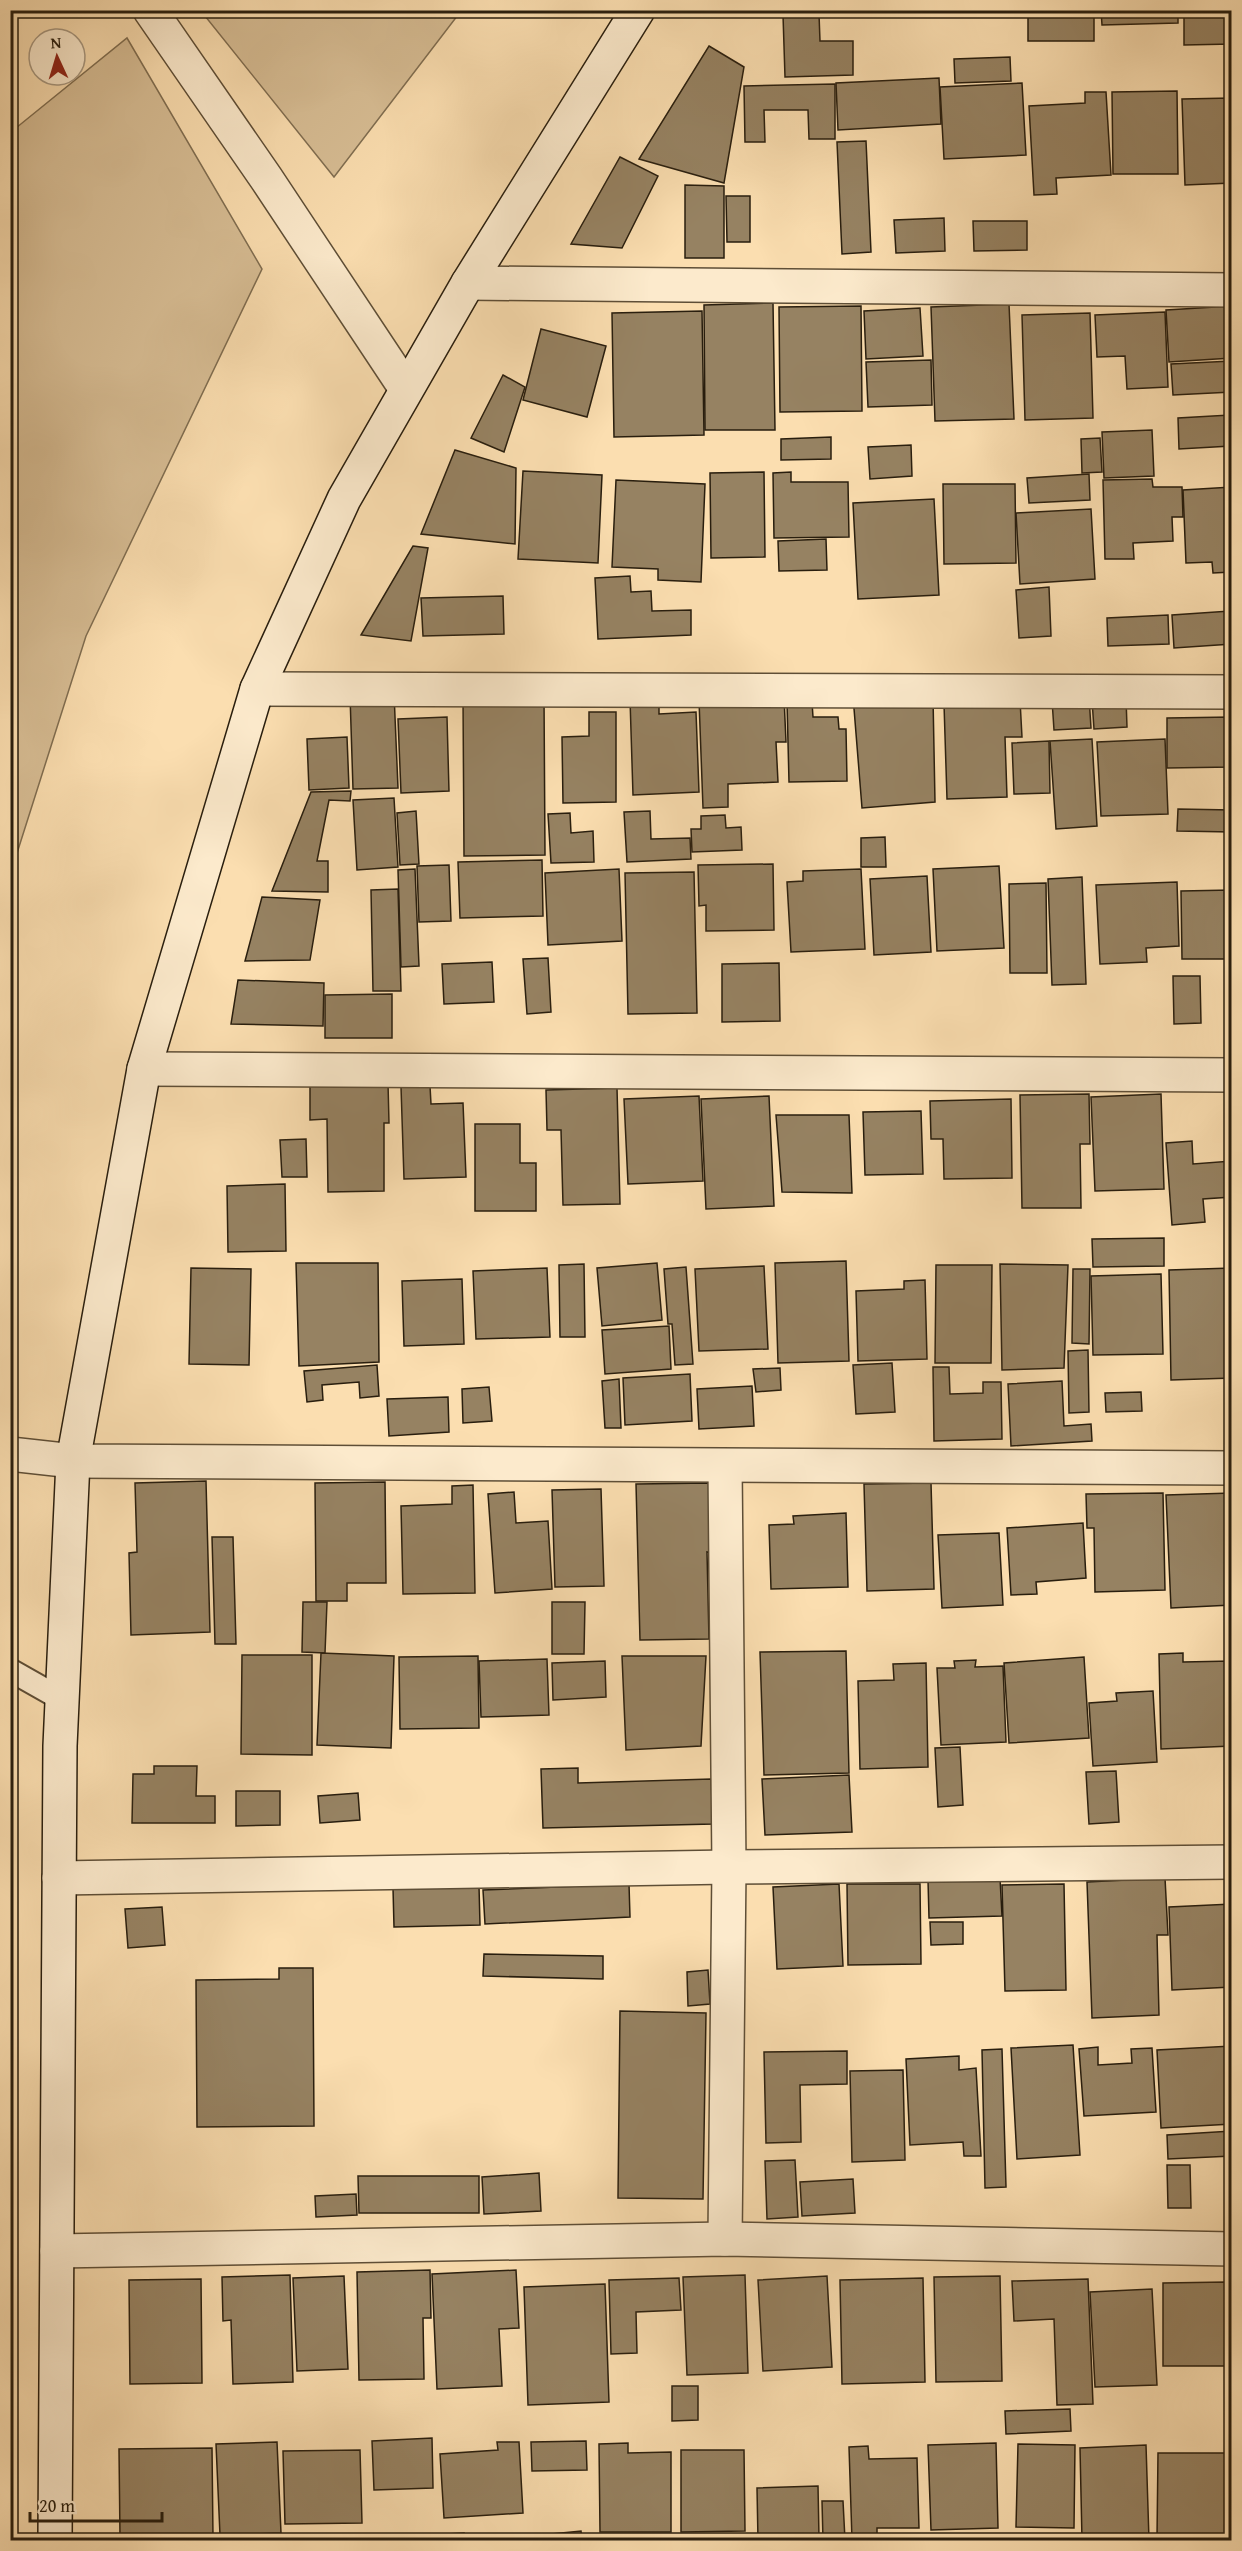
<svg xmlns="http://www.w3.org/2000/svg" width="1242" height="2551" font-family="'Gentium Book Plus',serif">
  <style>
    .green { fill: #d7bd94; stroke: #806e51; stroke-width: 1.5 }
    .building { fill: #968262; stroke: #291e0e; stroke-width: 1.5 }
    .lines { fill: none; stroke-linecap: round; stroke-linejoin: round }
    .lane-casing { stroke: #5e4e36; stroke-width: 26 }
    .street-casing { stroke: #5e4e36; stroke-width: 36 }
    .secondary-casing { stroke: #291e0e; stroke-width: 36 }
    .lane { stroke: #fceacc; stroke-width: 22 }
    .street { stroke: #fceacc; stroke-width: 33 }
    .secondary { stroke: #fceacc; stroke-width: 33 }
  </style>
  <rect width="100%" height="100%" fill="#fbdeb0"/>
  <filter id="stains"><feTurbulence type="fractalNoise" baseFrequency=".00333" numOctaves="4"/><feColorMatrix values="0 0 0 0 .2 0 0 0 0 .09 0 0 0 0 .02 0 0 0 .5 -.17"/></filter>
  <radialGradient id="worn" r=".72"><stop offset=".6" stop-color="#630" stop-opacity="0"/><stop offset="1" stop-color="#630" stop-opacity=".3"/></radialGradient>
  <g class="green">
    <path d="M201,11H461L334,177Z"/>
    <path d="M127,38L262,269L86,636L11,872V132Z"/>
  </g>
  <g class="building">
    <rect x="1028" y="10" width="66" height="31"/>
    <path d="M1101,10H1178V23L1102,25Z"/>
    <path d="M1184,10H1232V44L1184,45Z"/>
    <path d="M819,14L820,41H853V75L785,77L783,15Z"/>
    <path d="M709,46L744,67L724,183L639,159Z"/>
    <path d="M1010,57L1011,81L955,83L954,59Z"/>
    <path d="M939,78L941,124L838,130L836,83Z"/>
    <path d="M1022,83L1026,155L944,159L940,87Z"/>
    <path d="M835,84V139H809L808,110H764L765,142H745L744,86Z"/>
    <path d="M1177,91L1178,174H1113L1112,92Z"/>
    <path d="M1085,92H1106L1111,175L1056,178L1057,194L1034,195L1029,106L1085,103Z"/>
    <path d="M1232,98V183L1185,185L1182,99Z"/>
    <path d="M866,141L871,252L842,254L837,142Z"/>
    <path d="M620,157L658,176L622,248L571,244Z"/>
    <path d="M685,185L724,186V258H685Z"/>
    <path d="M726,196H750V242H727Z"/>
    <path d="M944,218L945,251L896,253L894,220Z"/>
    <path d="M973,221H1027V250L974,251Z"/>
    <path d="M773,303L775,430H705L704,305Z"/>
    <path d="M1009,304L1014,419L935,421L931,307Z"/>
    <path d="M861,306L862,411L780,412L779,307Z"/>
    <path d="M1232,306V358L1169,362L1166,310Z"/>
    <path d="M920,308L923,356L866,359L864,311Z"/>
    <path d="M702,311L704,435L614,437L612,313Z"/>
    <path d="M1165,312L1168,387L1127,389L1125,356L1097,357L1095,315Z"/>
    <path d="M1090,313L1093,418L1025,420L1022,315Z"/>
    <path d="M541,329L606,346L587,417L523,400Z"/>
    <path d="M931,360L932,405L868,407L866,362Z"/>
    <path d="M1232,361V392L1173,395L1171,364Z"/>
    <path d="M503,375L525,387L504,452L471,438Z"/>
    <path d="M1230,415L1231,446L1179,449L1178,418Z"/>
    <path d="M1152,430L1154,476L1104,478L1102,432Z"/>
    <path d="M831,437V459L781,460V439Z"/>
    <path d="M1100,438L1102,472L1082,473L1081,439Z"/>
    <path d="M911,445L912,476L870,479L868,447Z"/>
    <path d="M455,450L516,468L515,544L421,534Z"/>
    <path d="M523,471L602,475L598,563L518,559Z"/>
    <path d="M764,472L765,557L711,558L710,473Z"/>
    <path d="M791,472V482H848L849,537L774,538L773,473Z"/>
    <path d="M1089,474L1090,500L1029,503L1027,478Z"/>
    <path d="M1152,479L1153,487H1182L1183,517H1172L1173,541L1133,543L1134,559H1105L1103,480Z"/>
    <path d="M616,480L705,484L701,582L658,580V569L612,567Z"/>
    <path d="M943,484H1015L1016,563L944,564Z"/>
    <path d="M1232,487V572L1213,573L1212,562L1186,563L1183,490Z"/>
    <path d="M934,499L939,595L858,599L853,503Z"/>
    <path d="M1091,509L1095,579L1020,584L1016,513Z"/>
    <path d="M826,539L827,570L779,571L778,541Z"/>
    <path d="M413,546L428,548L411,641L361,635Z"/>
    <path d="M630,576L631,592L651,591L652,611L691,610V635L598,639L595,578Z"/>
    <path d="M1049,587L1051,636L1019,638L1016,590Z"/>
    <path d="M503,596L504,634L423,636L421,598Z"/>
    <path d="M1230,611L1232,644L1174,648L1172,615Z"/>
    <path d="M1168,615L1169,644L1108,646L1107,618Z"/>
    <path d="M394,693L398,788L353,789L350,695Z"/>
    <path d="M544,696L545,855L464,856L463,697Z"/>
    <path d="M853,696L933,697L935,802L862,808Z"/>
    <path d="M784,697L786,742H776L778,782L728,784V807L703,808L699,700Z"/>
    <path d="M1089,697L1091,728L1054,730L1052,700Z"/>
    <path d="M659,698V714L696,712L699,792L633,795L630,699Z"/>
    <path d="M1126,698L1127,727L1094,729L1092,700Z"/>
    <path d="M1020,700L1022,737H1005L1007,797L947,799L944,704Z"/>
    <path d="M787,702H812L813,717H838L839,729H846L847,781L789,782Z"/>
    <path d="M589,712H616V802L563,803L562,737L589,736Z"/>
    <path d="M447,717L449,791L401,793L398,719Z"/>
    <path d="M1232,717V767L1167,768V718Z"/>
    <path d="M347,737L349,788L309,790L307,739Z"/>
    <path d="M1092,739L1097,826L1056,829L1050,741Z"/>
    <path d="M1165,739L1168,814L1101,816L1097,742Z"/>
    <path d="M1049,741L1050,793L1014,794L1012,743Z"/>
    <path d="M351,791L350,801L329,800L317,861H328V892L272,891L311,792Z"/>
    <path d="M394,798L398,867L357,870L353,800Z"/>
    <path d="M1178,809L1232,810V832L1177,831Z"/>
    <path d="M416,811L419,864L400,865L397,813Z"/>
    <path d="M650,811L651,839L690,838L691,859L627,862L624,812Z"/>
    <path d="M570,813L571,833L593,831L594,862L551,863L548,814Z"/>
    <path d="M725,815L726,828L741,827L742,850L692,852L691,829H701V816Z"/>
    <path d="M885,837L886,867H861V838Z"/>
    <path d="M542,860L543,916L460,918L458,862Z"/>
    <path d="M773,864L774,930L706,931V905L699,906L698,865Z"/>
    <path d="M449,865L451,921L419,922L417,866Z"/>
    <path d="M999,866L1004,948L937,951L933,869Z"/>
    <path d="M415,869L419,966L401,967L398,870Z"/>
    <path d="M619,869L622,941L548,945L545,873Z"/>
    <path d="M861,869L865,949L791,952L787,882L803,881V871Z"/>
    <path d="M694,872L697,1013L628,1014L625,873Z"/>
    <path d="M927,876L931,952L874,955L870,879Z"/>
    <path d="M1082,877L1086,984L1052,985L1048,879Z"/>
    <path d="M1177,882L1179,946L1146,948L1147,962L1100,964L1096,885Z"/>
    <path d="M1046,883L1047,973H1010L1009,884Z"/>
    <path d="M398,889L401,991H373L371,890Z"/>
    <path d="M1232,890V959H1182L1181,891Z"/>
    <path d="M262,897L320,900L310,960L245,961Z"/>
    <path d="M548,958L551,1012L527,1014L523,959Z"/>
    <path d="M492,962L494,1002L444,1004L442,964Z"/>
    <path d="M779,963L780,1021L722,1022V964Z"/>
    <path d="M1173,976H1200L1201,1023L1174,1024Z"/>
    <path d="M238,980L324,983L323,1026L231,1024Z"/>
    <path d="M392,994V1038H325V995Z"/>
    <path d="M310,1083H388L389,1123H384V1191L328,1192L327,1119L310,1120Z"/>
    <path d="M430,1086L431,1104L463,1103L466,1177L404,1179L401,1087Z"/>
    <path d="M617,1088L620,1204L563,1205L561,1130H547L546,1090Z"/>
    <path d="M1089,1094L1090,1144H1080L1081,1208H1022L1020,1095Z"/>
    <path d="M1161,1094L1164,1189L1095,1191L1091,1097Z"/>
    <path d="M699,1096L703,1181L628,1184L624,1099Z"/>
    <path d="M769,1096L774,1206L706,1209L701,1099Z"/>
    <path d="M1011,1099L1012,1178L944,1179L943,1139H931L930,1101Z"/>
    <path d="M921,1111L923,1174L865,1175L863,1112Z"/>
    <path d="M776,1115H849L852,1193L782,1192Z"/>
    <path d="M475,1124H520V1163H536V1211H475Z"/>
    <path d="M306,1139L307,1177H282L280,1140Z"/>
    <path d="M1192,1141L1193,1164L1232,1161V1197L1203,1199L1205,1222L1172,1225L1166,1143Z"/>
    <path d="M285,1184L286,1251L228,1252L227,1186Z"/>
    <path d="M1164,1238V1266L1093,1267L1092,1239Z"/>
    <path d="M846,1261L849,1361L778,1363L775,1263Z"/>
    <path d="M296,1263H378L379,1362L299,1366Z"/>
    <path d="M657,1263L662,1320L602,1326L597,1268Z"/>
    <path d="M584,1264L585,1337H560L559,1265Z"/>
    <path d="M1000,1264L1068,1265L1064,1368L1002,1370Z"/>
    <path d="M936,1265H992L991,1363H935Z"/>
    <path d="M764,1266L768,1349L699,1351L695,1269Z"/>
    <path d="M686,1267L693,1364L675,1365L672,1324H668L664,1269Z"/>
    <path d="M191,1268L251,1269L249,1365L189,1364Z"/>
    <path d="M547,1268L550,1337L476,1339L473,1271Z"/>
    <path d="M1232,1268V1378L1171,1380L1169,1270Z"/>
    <path d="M1073,1269H1090L1089,1344L1072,1343Z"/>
    <path d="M1161,1274L1163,1354L1093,1355L1091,1276Z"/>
    <path d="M462,1279L464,1344L404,1346L402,1281Z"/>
    <path d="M925,1280L927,1359L858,1361L856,1291L904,1289V1281Z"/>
    <path d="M669,1326L671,1369L605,1374L602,1330Z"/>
    <path d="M1088,1350L1089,1412L1069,1413L1068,1351Z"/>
    <path d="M892,1363L895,1412L856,1414L853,1365Z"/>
    <path d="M377,1365L379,1396L360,1398L359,1382L322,1385L323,1400L307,1402L304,1371Z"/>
    <path d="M933,1367H949L950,1394L983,1393V1382H1001L1002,1439L934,1441Z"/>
    <path d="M780,1368L781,1390L756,1392L753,1369Z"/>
    <path d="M690,1374L692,1421L625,1425L623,1378Z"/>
    <path d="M619,1379L621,1428H605L602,1381Z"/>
    <path d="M1062,1381L1064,1426L1091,1424L1092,1441L1011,1446L1008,1384Z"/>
    <path d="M752,1386L754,1426L699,1429L697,1389Z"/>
    <path d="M489,1387L492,1421L463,1423L462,1389Z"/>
    <path d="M1141,1392L1142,1411L1106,1412L1105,1393Z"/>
    <path d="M448,1397L449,1432L389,1436L387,1399Z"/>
    <path d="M206,1481L210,1632L131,1635L129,1553L137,1552L135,1483Z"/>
    <path d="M385,1482L386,1583H347V1601H316L315,1483Z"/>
    <path d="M711,1483L713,1553L707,1552L709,1639L640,1640L636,1484Z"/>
    <path d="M931,1483L934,1589L867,1591L864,1484Z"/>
    <path d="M473,1485L475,1593L403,1594L401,1506L452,1504V1486Z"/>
    <path d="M601,1489L604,1586L555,1587L552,1490Z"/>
    <path d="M514,1492L516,1523L548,1521L552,1589L495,1593L488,1494Z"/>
    <path d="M1163,1493L1165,1590L1095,1592L1094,1528H1087L1086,1494Z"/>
    <path d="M1232,1493V1605L1171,1608L1166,1495Z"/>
    <path d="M846,1513L848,1587L771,1589L769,1525L794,1524L793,1516Z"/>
    <path d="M1083,1523L1086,1578L1036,1582L1037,1594L1011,1595L1007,1528Z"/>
    <path d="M999,1533L1003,1605L942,1608L938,1535Z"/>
    <path d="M212,1537H233L236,1644H215Z"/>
    <path d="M303,1602H327L325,1653L302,1652Z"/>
    <path d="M552,1602H585L584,1654H552Z"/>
    <path d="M846,1651L849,1773L764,1775L760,1652Z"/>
    <path d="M321,1653L394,1656L391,1748L317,1745Z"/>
    <path d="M1183,1653V1662L1232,1661V1746L1161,1749L1159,1654Z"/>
    <path d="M242,1655H312V1755L241,1754Z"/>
    <path d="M478,1656L479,1728L400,1729L399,1657Z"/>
    <path d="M622,1656H706L701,1746L626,1750Z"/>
    <path d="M1084,1657L1089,1738L1009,1743L1004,1663Z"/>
    <path d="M547,1659L549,1715L481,1717L479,1661Z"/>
    <path d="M976,1660L975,1667L1003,1666L1006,1742L941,1745L937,1668H955L954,1661Z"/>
    <path d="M605,1661L606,1697L553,1700L552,1663Z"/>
    <path d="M926,1663L928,1767L860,1769L858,1681L894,1680L893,1664Z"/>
    <path d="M1153,1691L1157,1762L1093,1766L1089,1703L1117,1701L1116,1693Z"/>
    <path d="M960,1747L963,1805L938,1807L935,1748Z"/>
    <path d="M154,1766H197L196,1796H215V1823H132L133,1774H154Z"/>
    <path d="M578,1768V1783L711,1779L713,1824L543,1828L541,1769Z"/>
    <path d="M1116,1771L1119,1822L1089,1824L1086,1772Z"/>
    <path d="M849,1775L852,1832L765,1835L762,1779Z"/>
    <path d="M236,1791H280V1825L236,1826Z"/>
    <path d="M358,1793L360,1820L320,1823L318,1796Z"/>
    <path d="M1000,1878L1002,1916L929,1918L928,1880Z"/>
    <path d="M1165,1878L1168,1935H1157L1159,2015L1092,2018L1087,1882Z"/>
    <path d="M629,1884L630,1917L485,1924L483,1890Z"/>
    <path d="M839,1884L843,1966L777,1969L773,1887Z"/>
    <path d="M847,1884H920L921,1964L848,1965Z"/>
    <path d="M1064,1884L1066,1990L1005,1991L1002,1885Z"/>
    <path d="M479,1886L480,1925L394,1927L393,1888Z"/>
    <path d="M1232,1904V1987L1172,1990L1169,1907Z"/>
    <path d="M162,1907L165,1945L128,1948L125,1909Z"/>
    <path d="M930,1922H963V1944L931,1945Z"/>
    <path d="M484,1954L603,1956V1979L483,1976Z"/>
    <path d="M279,1968H313L314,2126L197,2127L196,1980L279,1979Z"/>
    <path d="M708,1970L710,2004L688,2006L687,1972Z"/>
    <path d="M620,2011L706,2013L703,2199L618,2198Z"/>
    <path d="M1073,2045L1080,2155L1017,2159L1011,2048Z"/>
    <path d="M1232,2046V2124L1161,2128L1157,2050Z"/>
    <path d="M1098,2047V2065L1132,2063L1131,2049L1152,2048L1156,2112L1084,2116L1079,2049Z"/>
    <path d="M1002,2049L1006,2187L985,2188L982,2050Z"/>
    <path d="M847,2051V2084L800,2085L801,2142L766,2143L764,2052Z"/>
    <path d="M959,2056V2070L976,2068L981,2156H964L963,2142L910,2145L906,2059Z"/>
    <path d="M903,2070L905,2160L852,2162L850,2071Z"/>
    <path d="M1232,2131V2156L1168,2159L1167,2135Z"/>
    <path d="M795,2160L798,2217L767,2219L765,2161Z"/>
    <path d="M1167,2165H1190L1191,2208H1168Z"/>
    <path d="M539,2173L541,2211L484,2214L482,2177Z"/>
    <path d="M358,2176H479V2213H359Z"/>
    <path d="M853,2179L855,2213L802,2216L800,2182Z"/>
    <path d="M356,2194L357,2215L316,2217L315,2196Z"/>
    <path d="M430,2270L431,2318H423L424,2379L359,2380L357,2272Z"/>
    <path d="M516,2270L519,2328L499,2329L502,2386L437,2389L432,2274Z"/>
    <path d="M290,2275L293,2382L233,2384L231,2320L223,2321L222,2277Z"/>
    <path d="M745,2275L748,2373L687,2375L683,2277Z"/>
    <path d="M344,2276L348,2369L297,2371L293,2278Z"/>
    <path d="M827,2276L832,2367L763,2371L758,2280Z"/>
    <path d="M1000,2276L1002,2381L936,2382L934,2277Z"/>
    <path d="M679,2278L681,2310L636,2312L637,2353L611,2354L609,2280Z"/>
    <path d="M923,2278L925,2382L842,2384L840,2280Z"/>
    <path d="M201,2279L202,2383L130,2384L129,2280Z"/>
    <path d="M1088,2279L1093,2404L1057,2405L1054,2319L1014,2321L1012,2281Z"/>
    <path d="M1226,2282L1227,2366H1163V2283Z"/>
    <path d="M605,2284L609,2402L528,2405L524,2287Z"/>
    <path d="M1152,2289L1157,2385L1095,2387L1090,2292Z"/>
    <path d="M672,2386H698V2420L672,2421Z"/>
    <path d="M1070,2409L1071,2431L1006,2434L1005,2411Z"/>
    <path d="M432,2438L433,2488L374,2490L372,2441Z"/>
    <path d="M586,2441L587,2470L532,2471L531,2442Z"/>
    <path d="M277,2442L281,2533L220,2535L216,2444Z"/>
    <path d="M497,2442H519L523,2513L444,2518L440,2454L498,2450Z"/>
    <path d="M628,2443V2453L671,2452V2532H600L599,2444Z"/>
    <path d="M996,2443L998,2528L931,2530L928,2445Z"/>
    <path d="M1018,2444L1075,2445L1074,2528L1016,2527Z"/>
    <path d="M1146,2445L1149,2540H1082L1080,2448Z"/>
    <path d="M868,2446L869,2459L917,2458L919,2528H877V2540H852L849,2447Z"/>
    <path d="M212,2448L213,2537H120L119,2449Z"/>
    <path d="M360,2450L362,2523L285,2524L283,2451Z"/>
    <path d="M681,2450H744L745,2531L681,2532Z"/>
    <path d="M1158,2453H1232V2538H1157Z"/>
    <path d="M818,2486L819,2538L758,2540L757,2488Z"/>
    <path d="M822,2501H843L845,2540H823Z"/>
    <path d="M581,2531L582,2540H531V2536Z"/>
    <path d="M464,2533V2540H426V2535Z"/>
  </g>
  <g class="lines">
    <g class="lane-casing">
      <path id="lane" d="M10,1670L63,1700"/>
    </g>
    <g class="street-casing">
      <g id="street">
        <path d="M150,10L266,178L406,389"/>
        <path d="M468,283L1232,290"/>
        <path d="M257,689L1232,692"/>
        <path d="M144,1069L1232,1075"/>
        <path d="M10,1454L73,1461L1232,1468"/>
        <path d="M725,1466L729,1867L725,2239"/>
        <path d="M59,1878L729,1867L1232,1862"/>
        <path d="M57,2251L725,2239L1232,2249"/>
      </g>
    </g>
    <g class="secondary-casing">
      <path id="secondary" d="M55,2540L60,1746L73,1461L144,1069L257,689L344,499L468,283L638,10"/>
    </g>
    <use href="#lane" class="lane"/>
    <use href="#street" class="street"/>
    <use href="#secondary" class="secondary"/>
  </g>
  <rect width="1242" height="2551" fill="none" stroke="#fbdeb0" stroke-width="36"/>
  <rect x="12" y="12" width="1218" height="2527" fill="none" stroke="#291e0e" stroke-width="3"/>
  <rect x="18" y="18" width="1206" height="2515" fill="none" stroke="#291e0e" stroke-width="1.5"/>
  <g transform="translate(57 57) rotate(356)"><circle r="28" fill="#fceacc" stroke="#a89880" stroke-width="1.5"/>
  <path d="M0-4.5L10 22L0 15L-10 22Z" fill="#8f2418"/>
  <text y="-9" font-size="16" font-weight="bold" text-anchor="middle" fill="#291e0e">N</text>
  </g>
  <path d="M30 2512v9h132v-9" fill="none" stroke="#291e0e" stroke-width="3"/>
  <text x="39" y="2512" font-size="18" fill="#291e0e" stroke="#fceacc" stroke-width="4.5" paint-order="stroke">20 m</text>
  <rect width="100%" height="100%" filter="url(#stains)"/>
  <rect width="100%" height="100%" fill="url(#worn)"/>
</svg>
